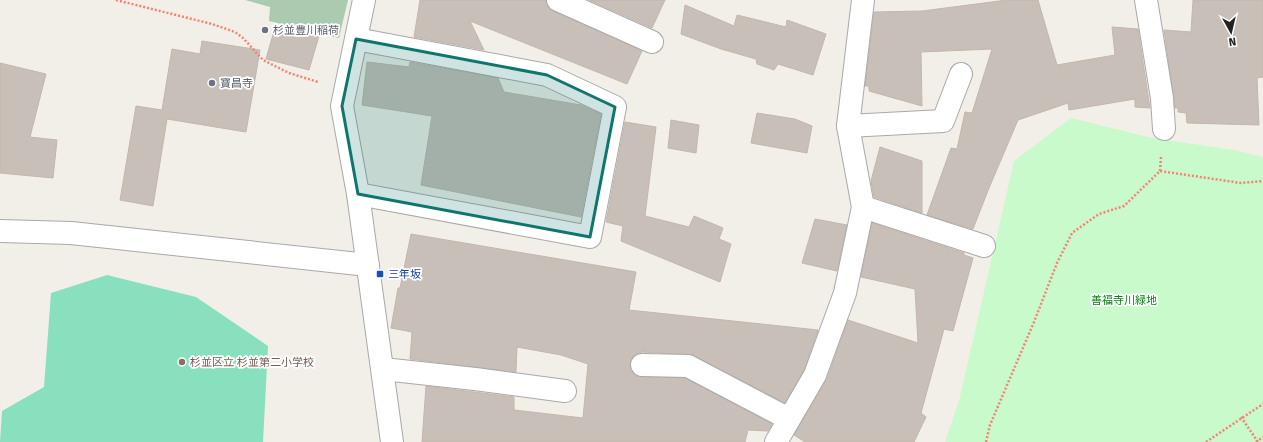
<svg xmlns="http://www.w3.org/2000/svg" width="1263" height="442" font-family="'Fira Sans','Noto Sans JP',sans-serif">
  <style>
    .cemetery { fill: #aacbaf }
    .park { fill: #c8facc }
    .pitch { fill: #88e0be }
    .building { fill: #c7bfb8; stroke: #c4b6ab }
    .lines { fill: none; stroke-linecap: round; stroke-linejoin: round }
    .minor-casing { stroke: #a9a9a9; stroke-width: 24 }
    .path { stroke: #fa8072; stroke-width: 2.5; stroke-dasharray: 2 2; stroke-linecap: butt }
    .minor { stroke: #fff; stroke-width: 22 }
    .marked { fill: #0f766e; fill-opacity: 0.2; stroke: #0f766e; stroke-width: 3; stroke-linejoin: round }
    .worship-dot { fill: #6b7280; stroke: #fff; stroke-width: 1.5 }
    .transit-dot { fill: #1a4fb4; stroke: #fff; stroke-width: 1.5 }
    .education-dot { fill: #8d6e63; stroke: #fff; stroke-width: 1.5 }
    .labels { text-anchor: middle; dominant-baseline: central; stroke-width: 3.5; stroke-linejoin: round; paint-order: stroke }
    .worship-label { font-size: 11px; fill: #5b616d; stroke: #fff; text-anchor: start }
    .transit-label { font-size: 11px; fill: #164399; stroke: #fff; text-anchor: start }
    .park-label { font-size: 11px; fill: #0c8416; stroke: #fff }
    .education-label { font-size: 11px; fill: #785e54; stroke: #fff; text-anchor: start }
  </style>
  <rect width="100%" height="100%" fill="#f2efe9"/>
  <path class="cemetery" d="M245,0H348L339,38L269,21L270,7Z"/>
  <path class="park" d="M1071,118L1152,138L1234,150L1263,157V442H945L959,401L1014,161Z"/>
  <path class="pitch" d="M107,275L196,297L268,346L263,442H0L2,411L44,387L51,293Z"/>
  <g class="building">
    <path d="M420,0H546L548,7L553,11L642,51L627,84L470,21L484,50L414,37Z"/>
    <path d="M589,0H665L652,28Z"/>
    <path d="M1007,0H1038L1057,65L1115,55L1112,27L1138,29L1150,108L1135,107V99L1069,110L1068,103L1018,120L989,188L973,229L927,215L951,148L957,149L965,112L972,113L992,49L921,52L922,106L869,91V86H865L874,12L922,11Z"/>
    <path d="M1193,0H1263V77L1257,78L1259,125L1187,123L1186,113L1178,112V108H1175L1164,30L1191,32Z"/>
    <path d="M685,5L734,26L737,15L786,27L787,20L826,34L813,75L778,64L774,70L757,64L756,59L721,49L681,34Z"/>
    <path d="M284,27L319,36L309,70L266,59L274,31L282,33Z"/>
    <path d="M202,41L260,50L246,132L167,119L153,206L120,200L136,106L162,110L172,49L200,54Z"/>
    <path d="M367,62L409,67L410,62L498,78L504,92L581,105L601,114L581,217L421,185L432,116L362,105Z"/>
    <path d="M0,63L46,74L30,137L57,140L53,178L0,173Z"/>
    <path d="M757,113L795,119L812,126L807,153L751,143Z"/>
    <path d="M671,120L699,125L696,153L668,148Z"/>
    <path d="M625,122L656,127L645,216L689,227L694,216L723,228L719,239L731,244L720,282L621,241L623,226L606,222Z"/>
    <path d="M880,147L922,161V213L874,197L871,181Z"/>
    <path d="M815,219L847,225L837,271L802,263Z"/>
    <path d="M872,223L964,253V255L973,258L953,331L944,329L921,413L926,417L914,442H805L794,435L827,379L848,320L918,343L915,289L861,277Z"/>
    <path d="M411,234L636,272L629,310L818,330L804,370L785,403L693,355L642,352L636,354L632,358L630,364L631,371L636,376L685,378L772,424L768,431L748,430L745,442H422L426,386L514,397V410L583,418L588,364L561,355L517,347L516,372L410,359L412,332L391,328L398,288H400Z"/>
  </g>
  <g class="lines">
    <g class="minor-casing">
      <g id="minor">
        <path d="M364,0L342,106L358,194L392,442"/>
        <path d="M558,0L652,42"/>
        <path d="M1146,0L1162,98L1164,129"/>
        <path d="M356,39L547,75L615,107L590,237L358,194"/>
        <path d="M848,126L943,121L961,74"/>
        <path d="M863,207L984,246"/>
        <path d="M0,231L71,233L368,265"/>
        <path d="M642,365L688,366L789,419"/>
        <path d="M383,369L475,379L565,391"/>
        <path d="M776,442L815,375L845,293L863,207L848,126L863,0"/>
      </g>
    </g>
    <g class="path">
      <path d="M116,0L212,24L235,32L243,38L263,60L289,73L318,82"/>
      <path d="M1160,171L1161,157"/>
      <path d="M1241,417L1258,442"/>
      <path d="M986,442L990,425L1034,322L1057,263L1072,233L1099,214L1124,206L1160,171L1241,183L1263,181"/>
      <path d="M1206,442L1263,404"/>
      <path d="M1256,442L1263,437"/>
    </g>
    <use href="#minor" class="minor"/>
  </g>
  <path class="marked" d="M356,39L547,75L615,107L590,237L358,194L342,106Z"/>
  <g class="worship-dot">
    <circle cx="265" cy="30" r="4"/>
    <circle cx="212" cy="83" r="4"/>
  </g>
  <rect class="transit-dot" x="376" y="270" width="8" height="8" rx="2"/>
  <circle class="education-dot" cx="182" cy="362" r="4"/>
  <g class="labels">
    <g class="worship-label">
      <text x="273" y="30">杉並豊川稲荷</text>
      <text x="220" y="83">寶昌寺</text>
    </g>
    <g class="transit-label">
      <text x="388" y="274">三年坂</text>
    </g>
    <g class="park-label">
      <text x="1124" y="300">善福寺川緑地</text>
    </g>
    <g class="education-label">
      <text x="190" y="362">杉並区立 杉並第二小学校</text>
    </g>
  </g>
  <g transform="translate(1231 32) rotate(172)" stroke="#ffffff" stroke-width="3" paint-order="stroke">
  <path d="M0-3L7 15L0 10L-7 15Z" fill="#222222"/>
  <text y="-6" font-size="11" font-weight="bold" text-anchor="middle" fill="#222222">N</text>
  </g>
</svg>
